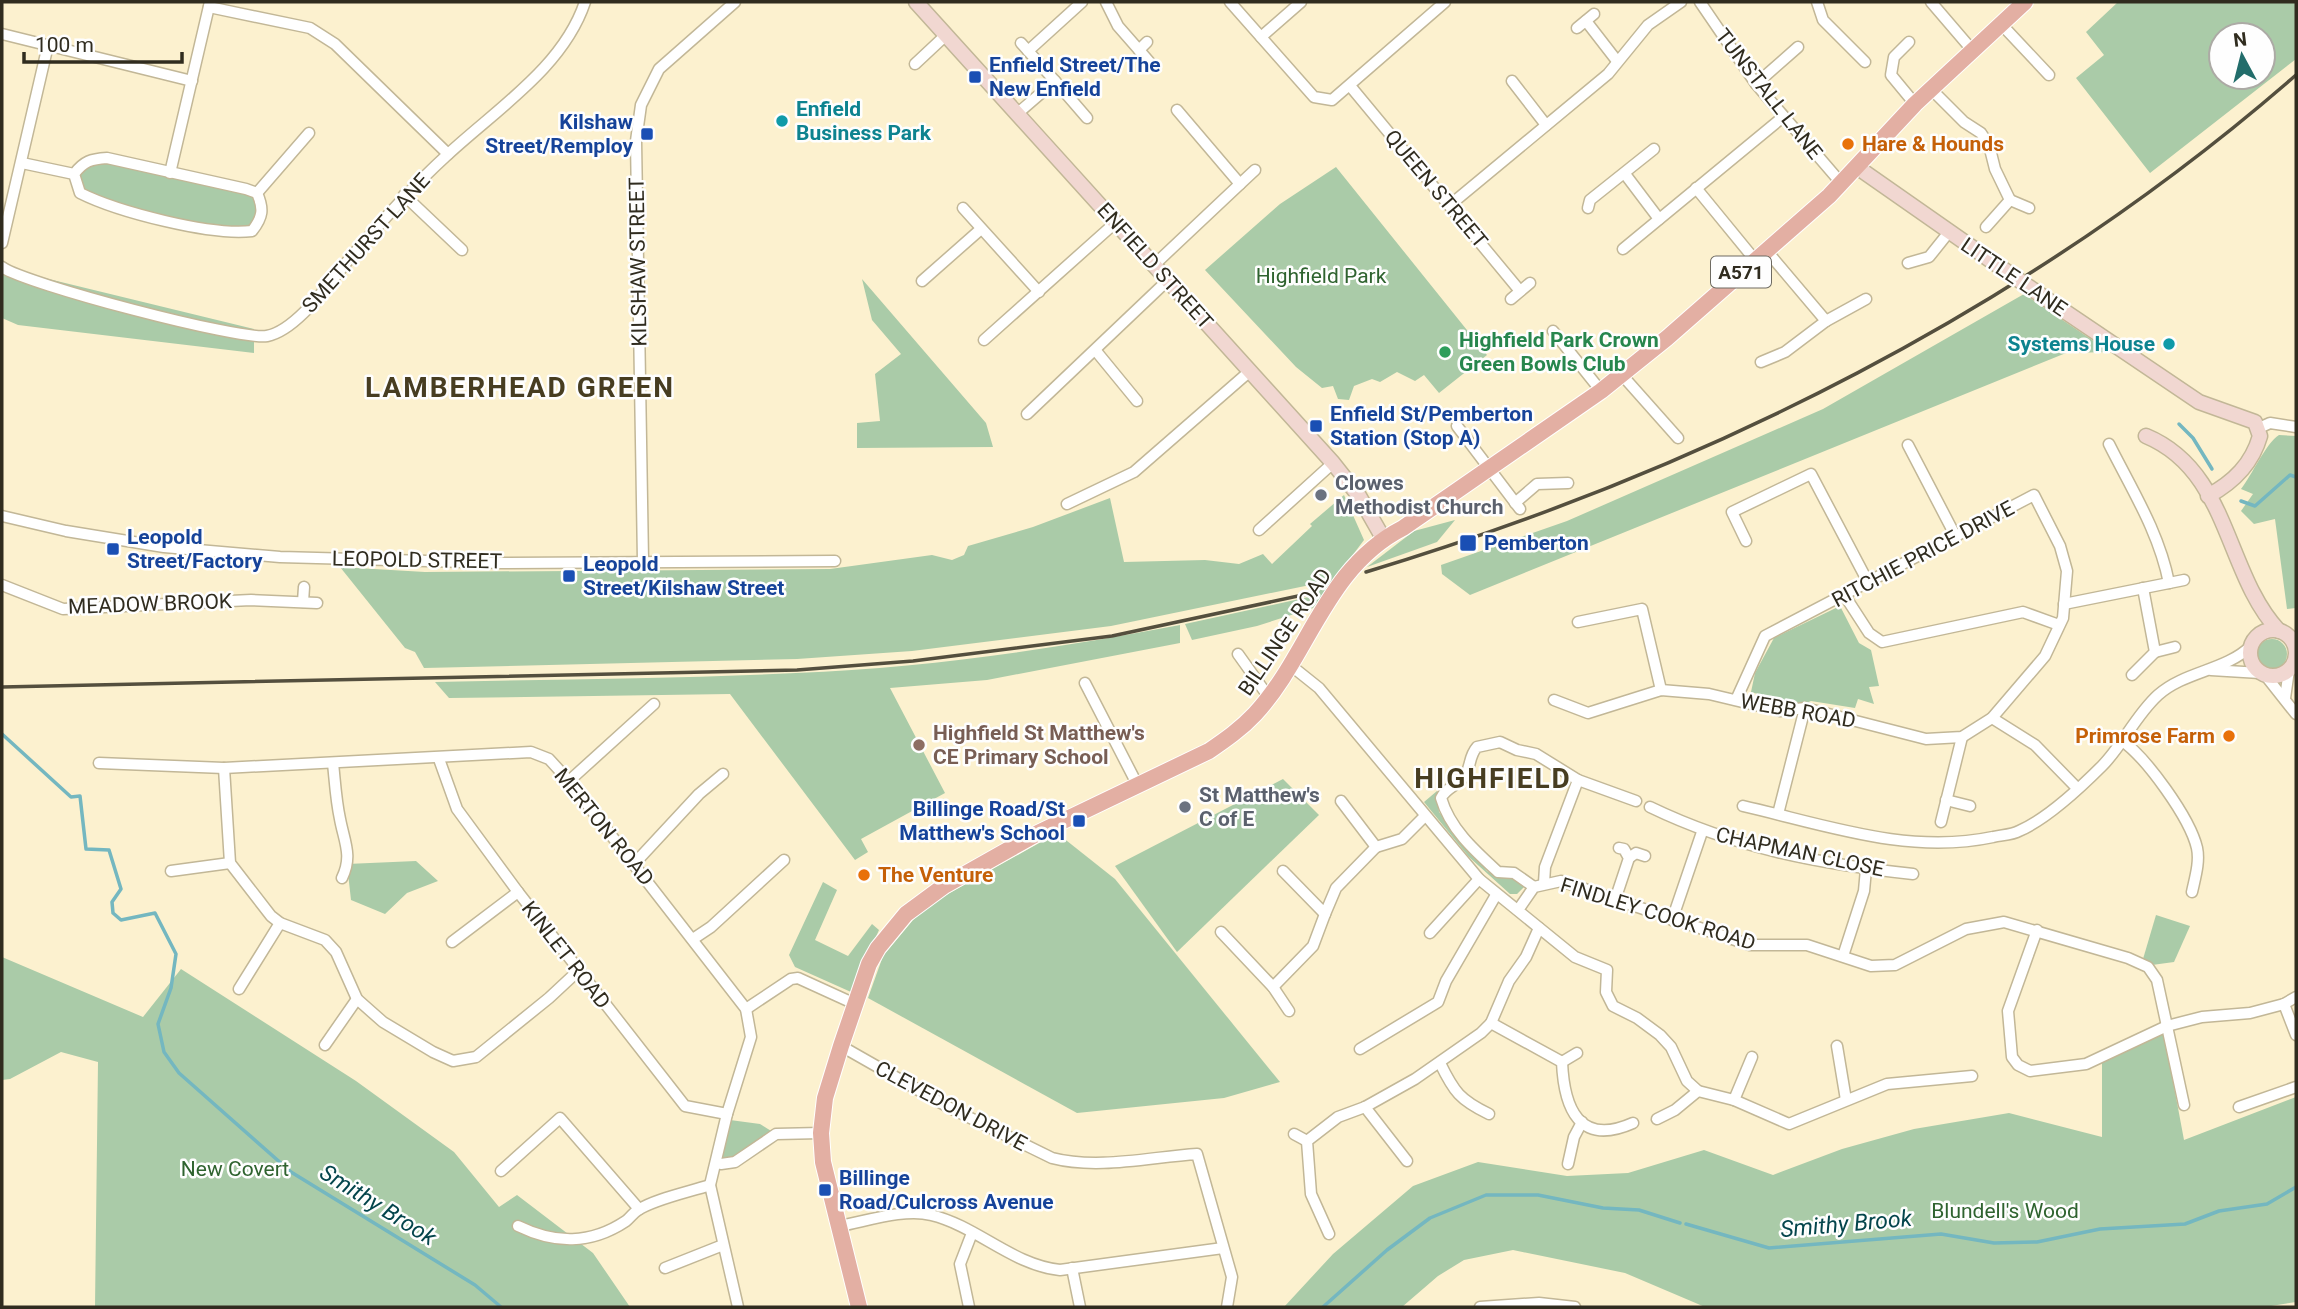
<svg xmlns="http://www.w3.org/2000/svg" width="2298" height="1309" font-family="Roboto,sans-serif">
  <style>
    .green { fill: #aacba8; fill-rule: evenodd }
    .lines { fill: none; stroke-linecap: round; stroke-linejoin: round }
    .stream { stroke: #74b7c0; stroke-width: 3.5 }
    .street-casing { stroke: #c2b797; stroke-width: 13 }
    .secondary-casing { stroke: #c2b797; stroke-width: 17 }
    .primary-casing { stroke: #fff; stroke-width: 18 }
    .street { stroke: #fff; stroke-width: 10 }
    .secondary { stroke: #f1d7d1; stroke-width: 14 }
    .primary { stroke: #e3afa3; stroke-width: 16 }
    .rail { stroke: #544f3e; stroke-width: 3.5 }
    .secondary-bridge-casing { stroke: #c2b797; stroke-width: 17; stroke-linecap: butt }
    .secondary-bridge { stroke: #f1d7d1; stroke-width: 14 }
    .transit-dot { fill: #1a4fb4; stroke: #fefefe; stroke-width: 2.5 }
    .culture-dot { fill: #0f9aa8; stroke: #fefefe; stroke-width: 2.5 }
    .food-dot { fill: #e8710a; stroke: #fefefe; stroke-width: 2.5 }
    .leisure-dot { fill: #2e9e5b; stroke: #fefefe; stroke-width: 2.5 }
    .worship-dot { fill: #6b7280; stroke: #fefefe; stroke-width: 2.5 }
    .education-dot { fill: #8d6e63; stroke: #fefefe; stroke-width: 2.5 }
    .labels { text-anchor: middle; dominant-baseline: central; stroke-width: 5; stroke-linejoin: round; paint-order: stroke }
    .shield { fill: #fefefe; stroke: #6e6b62; stroke-width: 2 }
    .shield-label { font-size: 19px; font-weight: bold; fill: #302c1f }
    .transit-label { font-size: 21px; font-weight: bold; fill: #164399; stroke: #fefefe; text-anchor: start }
    .street-label { font-size: 21px; fill: #302c1f; stroke: #fefefe }
    .culture-label { font-size: 21px; font-weight: bold; fill: #0d838f; stroke: #fefefe; text-anchor: start }
    .food-label { font-size: 21px; font-weight: bold; fill: #c56008; stroke: #fefefe; text-anchor: start }
    .park-label { font-size: 21px; fill: #2f632f; stroke: #fefefe }
    .leisure-label { font-size: 21px; font-weight: bold; fill: #27864d; stroke: #fefefe; text-anchor: start }
    .worship-label { font-size: 21px; font-weight: bold; fill: #5b616d; stroke: #fefefe; text-anchor: start }
    .education-label { font-size: 21px; font-weight: bold; fill: #785e54; stroke: #fefefe; text-anchor: start }
    .water-label { font-size: 23px; font-style: italic; fill: #04454c; stroke: #fefefe }
    .district-label { font-size: 28px; font-weight: bold; letter-spacing: 2px; fill: #473d21; stroke: #fefefe }
  </style>
  <rect width="100%" height="100%" fill="#fcf1cf"/>
  <g class="green">
    <path d="M2118,2H2296V59L2150,173L2076,78L2104,55L2086,32ZM2221,35H2263V77H2221Z"/>
    <path d="M92,159L246,189L262,204L252,231L176,221L80,193L74,174Z"/>
    <path d="M1336,167L1487,355L1439,393L1424,375L1415,381L1397,372L1380,382L1372,379L1354,386L1349,400L1338,399L1333,386L1322,388L1296,367L1205,270L1280,204Z"/>
    <path d="M2,260L24,273L254,329V353L18,325L2,318Z"/>
    <path d="M862,279L986,423L993,447L857,448V423L880,421L875,374L901,354L872,320Z"/>
    <path d="M2024,294L2110,352L2066,353L1470,595L1442,574L1441,565L1567,521L1823,409Z"/>
    <path d="M2279,435L2296,436V608L2287,609L2275,519L2254,524L2241,511L2253,494L2241,489C2252,475 2266,443 2279,435Z"/>
    <path d="M1344,495L1364,540L1313,608L1257,626L1192,640L1185,624L1313,596L1310,585L1111,626L912,651L797,659L424,668L415,652L405,648L340,567L425,572L830,569L932,555L952,560L964,555L968,546L1033,527L1110,498L1124,562L1205,560L1239,564L1263,554L1272,564L1312,526L1310,524Z"/>
    <path d="M1455,520L1437,542L1367,567L1414,531Z"/>
    <path d="M1840,606L1859,643L1871,650L1879,686L1869,687L1874,704L1858,699L1855,708L1811,701L1799,706L1751,692L1755,673L1774,638Z"/>
    <path d="M1180,625V643L987,680L890,688L945,793L861,839L868,852L855,860L730,694L449,698L435,682C555,679 676,679 796,673C925,668 1054,649 1180,625Z"/>
    <circle cx="2272" cy="654" r="15"/>
    <path d="M1283,779L1319,815L1177,952L1115,866Z"/>
    <path d="M1437,791L1439,812L1487,871L1497,877L1517,879L1524,887L1517,894H1510L1469,857L1424,802Z"/>
    <path d="M1057,833L1115,879L1280,1082L1224,1098L1077,1113L868,998L883,956L923,908Z"/>
    <path d="M416,861L438,881L407,893L385,914L351,900L347,864Z"/>
    <path d="M823,882L837,890L815,940L848,956L872,924L879,930L851,992L795,967L789,955Z"/>
    <path d="M2156,915L2190,926L2174,962L2152,965L2143,959Z"/>
    <path d="M2,957L143,1017L181,969L356,1081L454,1152L499,1207L517,1195L593,1253L630,1307H95L98,1062L61,1052L10,1079L2,1080Z"/>
    <path d="M2164,1033L2184,1140L2296,1097V1302L2265,1307H1705L1625,1273L1513,1250L1464,1260L1438,1276L1402,1307H1284L1333,1254L1413,1186L1478,1162L1567,1176L1628,1173L1704,1150L1773,1175L1842,1149L1914,1129L2009,1113L2102,1137V1062Z"/>
    <path d="M730,1120L760,1124L776,1134L734,1159H716Z"/>
  </g>
  <g class="lines">
    <g class="stream">
      <path d="M2179,424L2193,438L2212,469"/>
      <path d="M2241,501L2255,506L2290,475L2296,477"/>
      <path d="M2,734L71,797L80,796L86,849L109,850L121,889L112,902L113,913L121,920L155,913L176,954L171,988L158,1024L164,1052L179,1073L291,1172L475,1285L501,1307"/>
      <path d="M1686,1224L1769,1248L1941,1234L1994,1243L2037,1242L2100,1229L2185,1224L2219,1211L2267,1204L2296,1187"/>
      <path d="M1323,1307L1387,1250L1430,1218L1486,1195H1538L1603,1208L1639,1210L1680,1223"/>
    </g>
    <g class="street-casing">
      <g id="street">
        <path d="M1106,2L1118,26L1139,50"/>
        <path d="M1230,2L1314,97L1332,100L1445,2"/>
        <path d="M1700,2L1756,84L1842,184"/>
        <path d="M1817,2L1823,20L1865,62"/>
        <path d="M1931,2L1973,51"/>
        <path d="M209,7L310,28L335,44L448,154"/>
        <path d="M1586,21L1617,61"/>
        <path d="M2002,25L2049,75"/>
        <path d="M1577,28L1594,14"/>
        <path d="M2,34L192,81"/>
        <path d="M1261,37L1301,2"/>
        <path d="M1147,42L1139,50L1152,65"/>
        <path d="M1909,42L1894,57L1891,75L1915,104"/>
        <path d="M1028,51L1082,2"/>
        <path d="M915,64L946,35"/>
        <path d="M1055,81L1087,118"/>
        <path d="M1512,81L1546,125"/>
        <path d="M1756,84L1798,47"/>
        <path d="M1351,87L1520,291"/>
        <path d="M1931,89L1964,122L1981,133L1989,145L1995,169L2010,200L1986,227"/>
        <path d="M1018,113L1055,81L1021,43"/>
        <path d="M22,163L74,174L80,193C118,212 211,236 252,231C263,217 264,209 257,193L246,189L107,158C91,159 84,161 74,174"/>
        <path d="M170,173L210,2"/>
        <path d="M1625,174L1659,219"/>
        <path d="M1240,184L1255,170"/>
        <path d="M1696,188L1755,260"/>
        <path d="M257,193L309,133"/>
        <path d="M404,195L462,250"/>
        <path d="M2010,200L2029,208"/>
        <path d="M1450,205L1608,74L1648,25L1681,2"/>
        <path d="M963,208L1039,292"/>
        <path d="M1588,208L1590,200L1654,149"/>
        <path d="M2,243L48,45"/>
        <path d="M1623,249L1783,117"/>
        <path d="M1766,250L1826,321L1866,299"/>
        <path d="M1908,263L1929,257L1949,232"/>
        <path d="M1154,265L1240,184L1177,110"/>
        <path d="M2,267C25,284 241,341 267,336C298,330 331,280 351,257C381,222 411,188 445,157C495,110 563,68 585,2"/>
        <path d="M922,281L981,229"/>
        <path d="M1511,299L1530,283"/>
        <path d="M1553,331L1601,391"/>
        <path d="M984,340L1115,223"/>
        <path d="M1096,351L1137,401"/>
        <path d="M1761,362L1785,352L1826,321"/>
        <path d="M1622,375L1678,438"/>
        <path d="M1027,414L1168,280"/>
        <path d="M1457,426L1520,509"/>
        <path d="M2259,428L2270,423L2296,427"/>
        <path d="M2109,444C2132,490 2159,532 2169,583"/>
        <path d="M1908,445L1956,537"/>
        <path d="M1515,503L1537,484L1568,483"/>
        <path d="M1067,504L1134,472L1250,371"/>
        <path d="M2,516L66,531L164,547L280,557L501,563L835,561"/>
        <path d="M1259,530L1333,463"/>
        <path d="M1746,541L1732,512L1811,474L1869,584"/>
        <path d="M643,561L636,141L641,105L659,69L735,2"/>
        <path d="M2,585L63,609L251,600L317,603"/>
        <path d="M1845,596L1869,633L1882,642L2023,612L2059,625"/>
        <path d="M303,602L304,587"/>
        <path d="M2064,604L2184,580"/>
        <path d="M1578,622L1642,609L1661,690"/>
        <path d="M2155,652L2175,647"/>
        <path d="M1238,654L1268,696"/>
        <path d="M1289,664L1319,688L1479,879L1575,957L1607,970L1606,992L1613,1006L1637,1018L1660,1035L1671,1047L1687,1081L1698,1091L1734,1100L1789,1124L1887,1084L1972,1076"/>
        <path d="M2211,670L2260,673"/>
        <path d="M2132,675L2155,652L2143,588"/>
        <path d="M2265,675L2296,714"/>
        <path d="M1085,683L1137,784"/>
        <path d="M2285,698L2289,670"/>
        <path d="M1554,700L1588,713L1661,690L1709,694L1780,711L1805,708L1926,739L1962,737L1992,718L2045,656L2063,618L2067,571L2060,546L2034,495L1765,636L1736,700"/>
        <path d="M1992,718L2035,745L2077,788"/>
        <path d="M2121,740C2146,757 2190,818 2197,848C2200,862 2195,878 2192,892"/>
        <path d="M439,759L457,809L518,892L685,1106L727,1114"/>
        <path d="M99,763L224,768L531,752L549,759L569,781L746,1009L751,1037L727,1114L710,1185L738,1307"/>
        <path d="M333,763C335,782 336,801 340,819C344,841 353,856 342,878"/>
        <path d="M224,768L230,863L271,916L280,923L325,940L336,952L357,999L383,1022L433,1052L453,1061L476,1057L549,998L578,971"/>
        <path d="M569,781L654,704"/>
        <path d="M1946,800L1970,806"/>
        <path d="M1341,801L1376,847L1402,839L1424,817"/>
        <path d="M1743,806C1826,825 1908,855 1993,837C2001,835 2012,835 2019,831C2047,819 2081,787 2102,766C2123,745 2135,716 2158,695C2185,671 2225,671 2251,646"/>
        <path d="M1650,807C1735,848 1819,864 1913,874"/>
        <path d="M1778,814L1805,708"/>
        <path d="M1941,822L1962,737"/>
        <path d="M1629,858L1636,853L1645,856"/>
        <path d="M634,864L699,794L723,774"/>
        <path d="M171,871L230,863"/>
        <path d="M1283,871L1325,914L1336,888L1376,847"/>
        <path d="M1544,883L1545,867L1578,780"/>
        <path d="M1534,887L1514,873L1498,872C1475,851 1450,829 1441,798C1446,787 1460,785 1466,774C1471,765 1469,756 1477,747L1500,742L1517,750L1536,754L1578,780L1636,801"/>
        <path d="M1615,900L1629,858L1624,849L1619,848"/>
        <path d="M1518,910L1534,887L1561,881L1750,945H1807L1871,966L1895,965L1966,929L2004,922L2128,958L2148,967L2157,980L2184,1105"/>
        <path d="M1672,920L1702,832"/>
        <path d="M2037,930L2008,1011L2012,1057L2018,1065L2030,1071L2086,1064L2167,1026L2202,1017L2250,1013L2284,1004L2296,997"/>
        <path d="M1221,932L1273,987L1313,946L1325,914"/>
        <path d="M1430,933L1479,879"/>
        <path d="M693,939L711,927L784,860"/>
        <path d="M452,942L518,892"/>
        <path d="M1843,956L1864,891L1866,869"/>
        <path d="M1273,987L1289,1011"/>
        <path d="M239,989L280,923"/>
        <path d="M2284,1004L2296,1035"/>
        <path d="M746,1009L791,979L798,978L855,1004"/>
        <path d="M1491,1023L1562,1062C1564,1108 1579,1147 1633,1123"/>
        <path d="M325,1045L357,999"/>
        <path d="M841,1046L950,1108L1052,1158C1098,1170 1150,1157 1197,1154L1232,1277L1227,1307"/>
        <path d="M1837,1046L1846,1100"/>
        <path d="M1360,1049L1438,1002L1446,981L1496,895"/>
        <path d="M1562,1062L1577,1053"/>
        <path d="M1440,1063C1454,1092 1460,1100 1489,1114"/>
        <path d="M1734,1100L1752,1057"/>
        <path d="M1365,1107L1407,1161"/>
        <path d="M2239,1107L2296,1087"/>
        <path d="M1657,1119L1675,1110L1698,1091"/>
        <path d="M1294,1134L1307,1141"/>
        <path d="M721,1164L735,1162L776,1134L821,1133"/>
        <path d="M1568,1164L1574,1137L1582,1122"/>
        <path d="M501,1171L560,1118L639,1209"/>
        <path d="M518,1226C555,1244 590,1245 626,1221C630,1218 633,1213 638,1210C655,1199 689,1192 710,1185"/>
        <path d="M840,1226C867,1221 905,1208 931,1215C977,1226 1012,1265 1060,1270L1223,1248"/>
        <path d="M1329,1234L1311,1194L1307,1141L1338,1117L1365,1107L1415,1079L1481,1033L1491,1023L1509,981L1526,957L1539,928"/>
        <path d="M665,1268L723,1245"/>
        <path d="M1072,1268L1080,1307"/>
        <path d="M969,1307L960,1264L972,1233"/>
        <path d="M1480,1307L1539,1303L1575,1307"/>
      </g>
    </g>
    <g class="secondary-casing">
      <g id="secondary">
        <path d="M916,2L1333,463L1359,496L1383,538"/>
        <path d="M1857,167L2013,276"/>
        <path d="M2042,296L2199,402L2255,422L2260,436C2252,464 2234,482 2208,496"/>
        <path d="M2146,436C2230,471 2225,574 2279,631"/>
        <circle cx="2273" cy="653" r="23"/>
      </g>
    </g>
    <g class="primary-casing">
      <path id="primary" d="M859,1307L823,1162L821,1133L825,1098L841,1046L869,964L878,948L906,914L944,886L1038,833L1209,751C1225,740 1241,729 1255,714C1309,656 1325,568 1403,528L1601,391L1667,338L1829,196L1915,104L2025,2"/>
    </g>
    <use href="#street" class="street"/>
    <use href="#secondary" class="secondary"/>
    <use href="#primary" class="primary"/>
    <g class="rail">
      <path d="M1366,572C1705,470 2029,308 2296,75"/>
      <path d="M2,687L797,670L913,661L1112,636L1312,593"/>
    </g>
    <g class="secondary-bridge-casing">
      <path id="secondary-bridge" d="M2013,276L2042,296"/>
    </g>
    <use href="#secondary-bridge" class="secondary-bridge"/>
  </g>
  <g class="transit-dot">
    <rect x="968" y="70" width="14" height="14" rx="3.5"/>
    <rect x="640" y="127" width="14" height="14" rx="3.5"/>
    <rect x="1309" y="419" width="14" height="14" rx="3.5"/>
    <rect x="1459" y="534" width="18" height="18" rx="3.5"/>
    <rect x="106" y="542" width="14" height="14" rx="3.5"/>
    <rect x="562" y="569" width="14" height="14" rx="3.5"/>
    <rect x="1072" y="814" width="14" height="14" rx="3.5"/>
    <rect x="818" y="1183" width="14" height="14" rx="3.5"/>
  </g>
  <g class="culture-dot">
    <circle cx="782" cy="121" r="7"/>
    <circle cx="2169" cy="344" r="7"/>
  </g>
  <g class="food-dot">
    <circle cx="1848" cy="144" r="7"/>
    <circle cx="2229" cy="736" r="7"/>
    <circle cx="864" cy="875" r="7"/>
  </g>
  <circle class="leisure-dot" cx="1445" cy="352" r="7"/>
  <g class="worship-dot">
    <circle cx="1321" cy="495" r="7"/>
    <circle cx="1185" cy="807" r="7"/>
  </g>
  <circle class="education-dot" cx="919" cy="745" r="7"/>
  <g class="labels">
    <rect class="shield" x="1711" y="256.5" width="60" height="31" rx="5"/>
    <g class="shield-label">
      <text x="1741" y="272">A571</text>
    </g>
    <g class="transit-label">
      <text x="989" y="65">Enfield Street/The<tspan x="989" dy="24">New Enfield</tspan></text>
      <text x="633" y="122" text-anchor="end">Kilshaw<tspan x="633" dy="24">Street/Remploy</tspan></text>
      <text x="1330" y="414">Enfield St/Pemberton<tspan x="1330" dy="24">Station (Stop A)</tspan></text>
      <text x="127" y="537">Leopold<tspan x="127" dy="24">Street/Factory</tspan></text>
      <text x="1484" y="543">Pemberton</text>
      <text x="583" y="564">Leopold<tspan x="583" dy="24">Street/Kilshaw Street</tspan></text>
      <text x="1065" y="809" text-anchor="end">Billinge Road/St<tspan x="1065" dy="24">Matthew's School</tspan></text>
      <text x="839" y="1178">Billinge<tspan x="839" dy="24">Road/Culcross Avenue</tspan></text>
    </g>
    <g class="street-label">
      <text transform="translate(1769 94) rotate(52)">TUNSTALL LANE</text>
      <text transform="translate(1436 189) rotate(50)">QUEEN STREET</text>
      <text transform="translate(366 243) rotate(-48)">SMETHURST LANE</text>
      <text transform="translate(638 262) rotate(-91)">KILSHAW STREET</text>
      <text transform="translate(1155 266) rotate(48)">ENFIELD STREET</text>
      <text transform="translate(2014 277) rotate(34)">LITTLE LANE</text>
      <text transform="translate(1923 554) rotate(-28)">RITCHIE PRICE DRIVE</text>
      <text transform="translate(417 560) rotate(1)">LEOPOLD STREET</text>
      <text transform="translate(150 604) rotate(-2)">MEADOW BROOK</text>
      <text transform="translate(1285 632) rotate(-56)">BILLINGE ROAD</text>
      <text transform="translate(1798 711) rotate(10)">WEBB ROAD</text>
      <text transform="translate(604 827) rotate(51)">MERTON ROAD</text>
      <text transform="translate(1800 852) rotate(12)">CHAPMAN CLOSE</text>
      <text transform="translate(1658 914) rotate(17)">FINDLEY COOK ROAD</text>
      <text transform="translate(566 955) rotate(52)">KINLET ROAD</text>
      <text transform="translate(951 1106) rotate(28)">CLEVEDON DRIVE</text>
    </g>
    <g class="culture-label">
      <text x="796" y="109">Enfield<tspan x="796" dy="24">Business Park</tspan></text>
      <text x="2155" y="344" text-anchor="end">Systems House</text>
    </g>
    <g class="food-label">
      <text x="1862" y="144">Hare &amp; Hounds</text>
      <text x="2215" y="736" text-anchor="end">Primrose Farm</text>
      <text x="878" y="875">The Venture</text>
    </g>
    <g class="park-label">
      <text x="1321" y="276">Highfield Park</text>
      <text x="235" y="1169">New Covert</text>
      <text x="2005" y="1211">Blundell's Wood</text>
    </g>
    <g class="leisure-label">
      <text x="1459" y="340">Highfield Park Crown<tspan x="1459" dy="24">Green Bowls Club</tspan></text>
    </g>
    <g class="worship-label">
      <text x="1335" y="483">Clowes<tspan x="1335" dy="24">Methodist Church</tspan></text>
      <text x="1199" y="795">St Matthew's<tspan x="1199" dy="24">C of E</tspan></text>
    </g>
    <g class="education-label">
      <text x="933" y="733">Highfield St Matthew's<tspan x="933" dy="24">CE Primary School</tspan></text>
    </g>
    <g class="water-label">
      <text transform="translate(378 1205) rotate(32)">Smithy Brook</text>
      <text transform="translate(1846 1224) rotate(-5)">Smithy Brook</text>
    </g>
    <g class="district-label">
      <text x="520" y="387">LAMBERHEAD GREEN</text>
      <text x="1493" y="778">HIGHFIELD</text>
    </g>
  </g>
  <rect width="2298" height="1309" fill="none" stroke="#302c1f" stroke-width="7"/>
  <g transform="translate(2242 56) rotate(353)"><circle r="33" fill="#fefefe" stroke="#acaaa5" stroke-width="2"/>
  <path d="M0-5L12 26L0 18L-12 26Z" fill="#226d6b"/>
  <text y="-10" font-size="19" font-weight="bold" text-anchor="middle" fill="#302c1f">N</text>
  </g>
  <path d="M24 52v10h158v-10" fill="none" stroke="#302c1f" stroke-width="3.5"/>
  <text x="35" y="52" font-size="21" fill="#302c1f" stroke="#fefefe" stroke-width="5" paint-order="stroke">100 m</text>
</svg>
